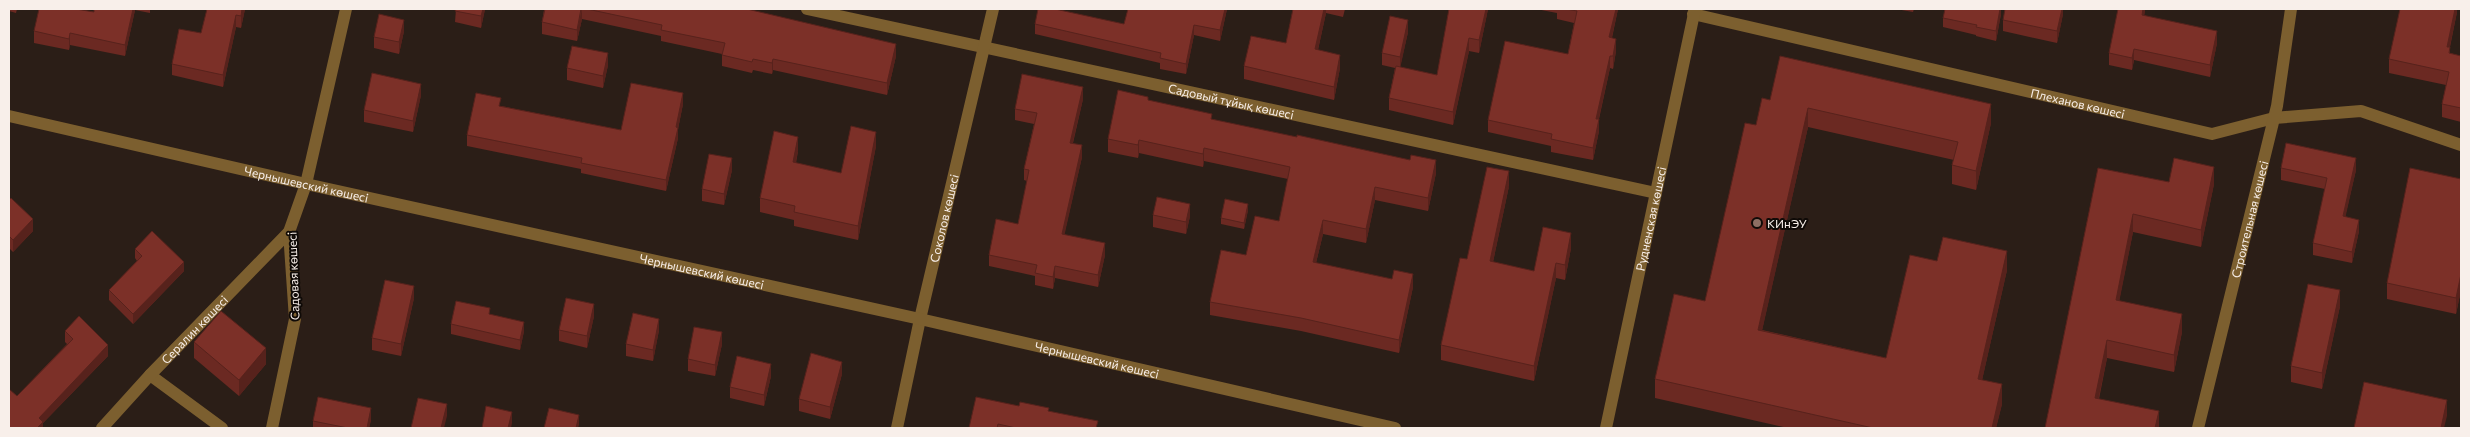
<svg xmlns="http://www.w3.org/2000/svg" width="2470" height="437" font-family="Commissioner,sans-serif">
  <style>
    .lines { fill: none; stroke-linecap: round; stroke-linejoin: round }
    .minor { stroke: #7c5f2f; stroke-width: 12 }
    .tertiary { stroke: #7c5f2f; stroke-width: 12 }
    .wall { fill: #6b2922 }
    .shaded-wall { fill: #57221c }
    .building { fill: #7c3028; stroke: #57221c }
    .education-dot { fill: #8d6e63; stroke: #0f0a07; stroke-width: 2 }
    .labels { text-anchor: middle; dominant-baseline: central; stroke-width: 4; stroke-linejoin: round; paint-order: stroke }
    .street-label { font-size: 12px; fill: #f8efea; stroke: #0f0a07 }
    .poi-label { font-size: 12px; fill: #f8efea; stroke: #0f0a07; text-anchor: start }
  </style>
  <rect width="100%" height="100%" fill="#2b1e17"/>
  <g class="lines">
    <g class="minor">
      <path id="s1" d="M807,9L1656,193"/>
      <path id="s2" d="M1693,14L2212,134L2274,118L2361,111L2461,145"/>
      <path d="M150,375L222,428"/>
      <path id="s3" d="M102,428L150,375L289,232"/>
      <path d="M272,428L295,319L289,232L306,184L346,9"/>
      <path id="s4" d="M897,428L920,319L993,9"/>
      <path id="s5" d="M2198,428L2277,106L2291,9"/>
    </g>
    <g class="tertiary">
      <path id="s6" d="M9,116L306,184L920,319L1395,428"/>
      <path id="s7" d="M1606,428L1695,9"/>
    </g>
  </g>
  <g class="wall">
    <path d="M9,9H17L16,13L9,11Z"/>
    <path d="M94,9H150V13L135,10L125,56L70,45L69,50L34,43V31L94,12Z"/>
    <path d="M245,9L241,28L236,27L223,87L172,75V64L201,33Z"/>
    <path d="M456,9H485L481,28L455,22Z"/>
    <path d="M537,9H747L896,56L887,95L773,70L772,74L753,70L752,73L722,66V54L661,41V36L582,19L577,41L542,34V22L544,10Z"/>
    <path d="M1128,9H1227L1220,41L1194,35L1186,74L1160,69V63L1035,34V24H1124Z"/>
    <path d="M1293,9H1345L1343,17L1326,13L1318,50L1340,68L1334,100L1244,79V66L1286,43Z"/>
    <path d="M1449,9H1488L1479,53L1469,51L1453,125L1389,110V98L1395,68L1382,65V53L1408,32L1400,67L1437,75Z"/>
    <path d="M1536,9H1618L1612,38L1616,51L1613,69L1610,68L1599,119V131L1593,160L1551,152V146L1488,132V120L1568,54L1574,23L1557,19V13Z"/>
    <path d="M1896,9H1914L1913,12Z"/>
    <path d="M2001,9V14L1996,41L1976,36V35L1943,27V18Z"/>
    <path d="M2063,9V14L2057,43L2003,31V20Z"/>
    <path d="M2145,9L2144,15L2217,43L2210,77L2134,60L2132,70L2109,65V53Z"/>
    <path d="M2457,9V12L2450,47V53L2461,56V122L2442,117V104L2446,85L2389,73V59Z"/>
    <path d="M404,31L399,54L374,48V37Z"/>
    <path d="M608,65L603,88L567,80V68Z"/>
    <path d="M421,95L413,132L364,122V110Z"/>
    <path d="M1083,99L1073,143L1082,157L1064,235L1105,255L1098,287L1055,278L1053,289L1035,285V276L989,266V255L1018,224L1027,181L1024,180V169L1034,124L1015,120V109Z"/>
    <path d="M1770,100L1991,123L1976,190L1952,184V165L1954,160L1808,127L1762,330L1886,358L1937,261L2007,270L1982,380L2002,404L1996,428H1788L1655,398V379L1705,301L1756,125Z"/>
    <path d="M1148,101L1212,119L1436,173L1428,211L1375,200L1366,243L1323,234L1316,263L1413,287L1399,353L1301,331L1210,315V302L1246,255L1279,221L1288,179L1204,161L1203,167L1139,153L1138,158L1108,152V139Z"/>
    <path d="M683,104L678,129V138L666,191L581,173V169L467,146V135L501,106L621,130Z"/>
    <path d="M876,146L858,240L794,226V220L760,212V198L798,151L796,163L841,173Z"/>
    <path d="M2098,168L2169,182L2214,184L2201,247L2133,232L2119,301L2182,332L2174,372L2107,358L2099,399L2159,428H2045Z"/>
    <path d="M2281,168L2356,170L2345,217L2359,231L2352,263L2313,255V243L2325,189L2281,180Z"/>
    <path d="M732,170L724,205L702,201V189Z"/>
    <path d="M2461,179V290L2456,314L2387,299V283Z"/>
    <path d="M1509,186L1493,262L1534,271L1571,248L1565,280L1556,278L1534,381L1441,360V345Z"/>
    <path d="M9,200L33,231L13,252L9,248Z"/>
    <path d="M1248,210L1244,229L1221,224V218Z"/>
    <path d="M1153,215L1190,216L1186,234L1153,227Z"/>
    <path d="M135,249L184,271L133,324L109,300V290L137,261L135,258Z"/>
    <path d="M414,298L401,356L372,350V338Z"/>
    <path d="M2340,306L2322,389L2291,382V366Z"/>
    <path d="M490,315L524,331L520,350L451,334V324Z"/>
    <path d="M594,316L587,348L559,341V330Z"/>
    <path d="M659,330L653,361L626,356V344Z"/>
    <path d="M65,331L108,356L43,423V428L17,396L67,344L65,342Z"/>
    <path d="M194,342L266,364L239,396L194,358Z"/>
    <path d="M722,344L715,376L688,371V359Z"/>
    <path d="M842,374L830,419L799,411V399Z"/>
    <path d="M771,376L764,406L730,398V387Z"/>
    <path d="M1019,406L1049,411L1098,428H969Z"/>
    <path d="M371,420L369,428H313V421Z"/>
  </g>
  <g class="shaded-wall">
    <path d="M133,9H135V10L125,56V45Z"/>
    <path d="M242,9H245L241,28V16Z"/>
    <path d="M483,9H485L481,28V16Z"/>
    <path d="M582,9V19L577,41V30Z"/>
    <path d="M1225,9H1227L1220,41V30Z"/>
    <path d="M1324,9H1326V13L1315,63V49Z"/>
    <path d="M1486,9H1488L1479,53V40Z"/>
    <path d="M1616,9H1618L1609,50V37Z"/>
    <path d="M2000,9H2001V14L1996,41V31Z"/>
    <path d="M2062,9H2063V14L2057,43V31Z"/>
    <path d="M2143,9H2145V12L2142,26V15Z"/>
    <path d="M2455,9H2457V12L2447,60V47Z"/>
    <path d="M236,15V27L223,87V75Z"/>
    <path d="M404,20V31L399,54V42Z"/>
    <path d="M1408,20V32L1400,69V57Z"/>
    <path d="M1194,25V35L1186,74V64Z"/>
    <path d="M2217,31V43L2210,77V65Z"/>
    <path d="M70,33V45L69,50V39Z"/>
    <path d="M1469,38V51L1453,125V112Z"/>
    <path d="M1616,39V51L1613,69V56Z"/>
    <path d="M896,44V56L887,95V83Z"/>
    <path d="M2134,49V60L2132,70V58Z"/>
    <path d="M608,53V65L603,88V76Z"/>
    <path d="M1340,55V68L1334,100V87Z"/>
    <path d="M1610,56V68L1596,131V119Z"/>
    <path d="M773,59V70L772,74V63Z"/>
    <path d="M421,84V95L413,132V121Z"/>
    <path d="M1083,87V99L1070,154V143Z"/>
    <path d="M683,93V104L678,129V138L666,191V180L676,127Z"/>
    <path d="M1991,104V123L1976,190V171Z"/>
    <path d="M1808,108V127L1758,349V330Z"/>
    <path d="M1599,119V131L1593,160V148Z"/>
    <path d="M876,132V146L858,240V226Z"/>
    <path d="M798,137V151L793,176V162Z"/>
    <path d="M1139,140V153L1138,158V145Z"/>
    <path d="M1082,145V157L1062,246V234Z"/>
    <path d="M1204,148V161L1203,167V154Z"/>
    <path d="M732,158V170L724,205V194Z"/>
    <path d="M2356,158V170L2343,228V216Z"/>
    <path d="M1436,160V173L1428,211V198Z"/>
    <path d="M2214,167V184L2201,247V230Z"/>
    <path d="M1509,171V186L1490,276V261Z"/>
    <path d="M1375,187V200L1366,243V229Z"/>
    <path d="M1190,204V216L1186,234V222Z"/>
    <path d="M1248,204V210L1244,229V223Z"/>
    <path d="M2133,214V232L2116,318V300Z"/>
    <path d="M33,219V231L13,252V240Z"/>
    <path d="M1323,220V234L1313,275V262Z"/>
    <path d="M2359,220V231L2352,263V252Z"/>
    <path d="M1571,233V248L1565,280V265Z"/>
    <path d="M1105,243V255L1098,287V275Z"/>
    <path d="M2007,251V270L1978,398V379Z"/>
    <path d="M184,262V271L133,324V314Z"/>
    <path d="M1556,263V278L1534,381V366Z"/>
    <path d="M1055,266V278L1053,289V277Z"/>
    <path d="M1413,274V287L1399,353V340Z"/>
    <path d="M2461,274V290L2456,314V298Z"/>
    <path d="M414,286V298L401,356V344Z"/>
    <path d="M2340,290V306L2322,389V373Z"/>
    <path d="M594,304V316L587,348V336Z"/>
    <path d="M2182,314V332L2174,372V355Z"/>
    <path d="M659,319V330L653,361V350Z"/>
    <path d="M524,322V331L520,350V340Z"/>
    <path d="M722,332V344L715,376V365Z"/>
    <path d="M2107,340V358L2095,415V398Z"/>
    <path d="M108,345V356L43,423V428H37L39,418Z"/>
    <path d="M266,348V364L239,396V380Z"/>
    <path d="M842,362V374L830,419V407Z"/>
    <path d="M771,364V376L764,406V395Z"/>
    <path d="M2002,384V404L1996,428H1992Z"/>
    <path d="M2447,400V416L2444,428H2441Z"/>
    <path d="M447,404V416L444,428H441Z"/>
    <path d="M371,408V420L369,428H367Z"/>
    <path d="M2159,411V428H2155Z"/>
    <path d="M512,412V423L511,428H508Z"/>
    <path d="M579,415V425L578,428H576Z"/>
  </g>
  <g class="building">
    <path d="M39,9H76L94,12V9H133L125,45L70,33L69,39L34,31Z"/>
    <path d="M207,9H242L241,16L236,15L223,75L172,64L179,29L201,33Z"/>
    <path d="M456,9H483L481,16L455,11Z"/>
    <path d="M545,9H581L577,30L542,22Z"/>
    <path d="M587,9H747L896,44L887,83L773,59L772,63L753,59L752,62L722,55L725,43L661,30L662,25Z"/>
    <path d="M1038,9H1055L1124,24L1128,9H1225L1220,30L1194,25L1186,64L1160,58L1161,53L1035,24Z"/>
    <path d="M1293,9H1324L1315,49L1340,55L1334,87L1244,66L1251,36L1286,43Z"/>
    <path d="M1449,9H1486L1479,40L1469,38L1453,112L1389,98L1396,66L1437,75Z"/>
    <path d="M1566,9H1616L1609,37L1616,39L1613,56H1610L1596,119H1599L1593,148L1551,139L1552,134L1488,120L1505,41L1568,54L1577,11Z"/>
    <path d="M1945,9H2000L1996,31L1976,27L1977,25L1943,18Z"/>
    <path d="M2005,9H2062L2057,31L2003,20Z"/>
    <path d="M2118,9H2143L2142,15L2217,31L2210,65L2134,49L2132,58L2109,53Z"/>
    <path d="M2400,9H2455L2447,47H2450L2449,53L2461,56V108L2442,104L2449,72L2389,59Z"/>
    <path d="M379,14L404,20L399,42L374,37Z"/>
    <path d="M1390,16L1408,20L1400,57L1382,53Z"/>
    <path d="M572,46L608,53L603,76L567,68Z"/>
    <path d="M1780,56L1991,104L1976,171L1952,165L1958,142L1808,108L1758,330L1886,358L1910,255L1937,261L1943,237L2007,251L1978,379L2002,384L1992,428H1873L1655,379L1674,294L1705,301L1745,123L1756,125L1762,98L1770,100Z"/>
    <path d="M372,73L421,84L413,121L364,110Z"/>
    <path d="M1022,74L1083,87L1070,143L1082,145L1062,234L1105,243L1098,275L1055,266L1053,277L1035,273L1037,265L989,255L996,219L1018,224L1029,170L1024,169L1037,113L1015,109Z"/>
    <path d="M631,83L683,93L676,127L678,128L666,180L581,163L582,158L467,135L476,93L501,98L499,106L621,130Z"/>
    <path d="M1118,90L1148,97V100L1212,114L1211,119L1297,137V135L1410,160L1411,155L1436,160L1428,198L1375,187L1366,229L1323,220L1313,262L1392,279L1394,270L1413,274L1399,340L1301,318L1210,302L1221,250L1246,255L1255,216L1279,221L1290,167L1204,148L1203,154L1139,140L1138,145L1108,139Z"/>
    <path d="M851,126L876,132L858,226L794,212L795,206L760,198L774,131L798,137L793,162L841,173Z"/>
    <path d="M2286,143L2356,158L2343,216L2359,220L2352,252L2313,243L2327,178L2281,168Z"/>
    <path d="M709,154L732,158L724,194L702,189Z"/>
    <path d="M2174,158L2214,167L2201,230L2133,214L2116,300L2182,314L2174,355L2107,340L2095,398L2159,411L2155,428H2045L2098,168L2169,182Z"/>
    <path d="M1487,167L1509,171L1490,261L1534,271L1543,227L1571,233L1565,265L1556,263L1534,366L1441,345L1460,258L1467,259Z"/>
    <path d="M2410,168L2461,179V274L2456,298L2387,283Z"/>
    <path d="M1157,197L1190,204L1186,222L1153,215Z"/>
    <path d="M11,198L33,219L13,240L9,236V200Z"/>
    <path d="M1225,199L1248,204L1244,223L1221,218Z"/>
    <path d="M152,231L184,262L133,314L109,290L142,256L135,249Z"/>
    <path d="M385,280L414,286L401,344L372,338Z"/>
    <path d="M2308,284L2340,290L2322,373L2291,366Z"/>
    <path d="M566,298L594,304L587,336L559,330Z"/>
    <path d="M456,301L490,308L489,314L524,322L520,340L451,324Z"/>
    <path d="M221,311L266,348L239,380L194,342Z"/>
    <path d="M633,313L659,319L653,350L626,344Z"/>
    <path d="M79,316L108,345L39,418L43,422L37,428H9V389L17,396L73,339L65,331Z"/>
    <path d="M694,327L722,332L715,365L688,359Z"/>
    <path d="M811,353L842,362L830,407L799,399Z"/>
    <path d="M737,356L771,364L764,395L730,387Z"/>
    <path d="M2364,382L2447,400L2441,428H2354Z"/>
    <path d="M318,397L371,408L367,428H348L313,421Z"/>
    <path d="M976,397L1019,406L1020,402L1049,408L1048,411L1098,421L1096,428H1016L998,424L997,428H969Z"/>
    <path d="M418,398L447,404L441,428H411Z"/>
    <path d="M486,406L512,412L508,428H482Z"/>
    <path d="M549,408L579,415L576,428H544Z"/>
  </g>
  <circle class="education-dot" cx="1757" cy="223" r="5"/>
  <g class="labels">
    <g class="street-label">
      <text stroke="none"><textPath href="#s1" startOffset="434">Садовый тұйық көшесі</textPath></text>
      <text stroke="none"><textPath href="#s2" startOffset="395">Плеханов көшесі</textPath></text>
      <text stroke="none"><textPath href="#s6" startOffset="305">Чернышевский көшесі</textPath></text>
      <text stroke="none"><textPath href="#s4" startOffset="215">Соколов көшесі</textPath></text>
      <text stroke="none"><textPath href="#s7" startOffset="214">Рудненская көшесі</textPath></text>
      <text stroke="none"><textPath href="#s5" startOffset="215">Строительная көшесі</textPath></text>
      <text stroke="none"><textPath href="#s6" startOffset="710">Чернышевский көшесі</textPath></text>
      <text transform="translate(293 276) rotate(-92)">Садовая көшесі</text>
      <text stroke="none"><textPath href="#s3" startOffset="135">Сералин көшесі</textPath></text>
      <text stroke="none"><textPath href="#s6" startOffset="1115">Чернышевский көшесі</textPath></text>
    </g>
    <g class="poi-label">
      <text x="1767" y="223">КИнЭУ</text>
    </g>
  </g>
  <rect width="2470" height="437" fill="none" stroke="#f8efea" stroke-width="20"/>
</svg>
